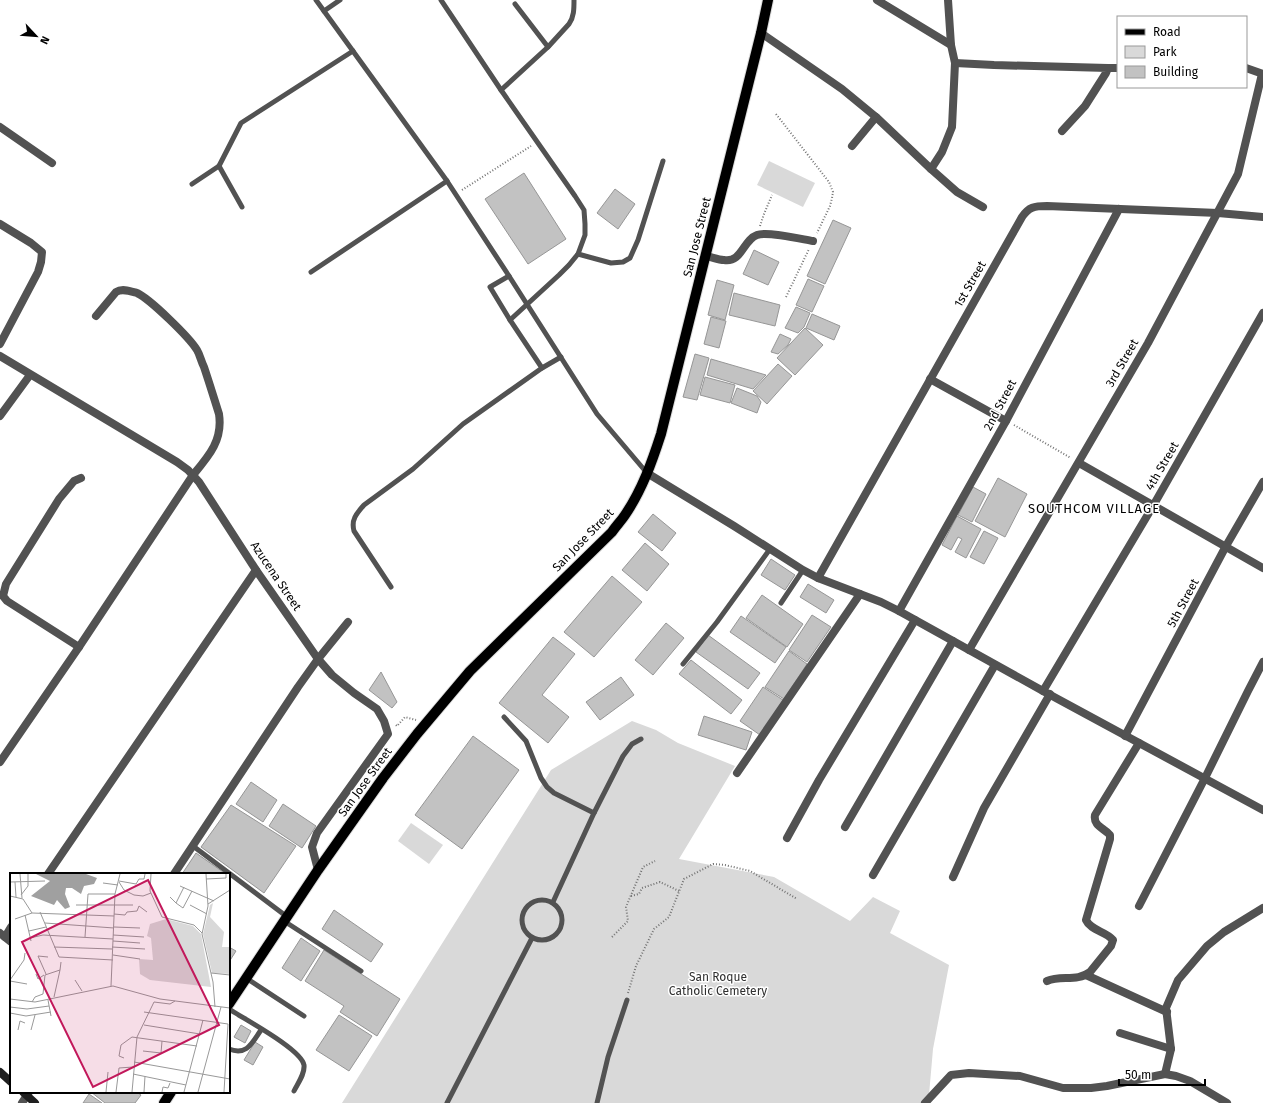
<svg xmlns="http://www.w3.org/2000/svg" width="1263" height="1103" font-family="'Fira Sans',sans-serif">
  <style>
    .green { fill: #d9d9d9 }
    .building { fill: #c2c2c2; stroke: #969696 }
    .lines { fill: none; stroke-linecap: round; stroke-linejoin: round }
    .primary-casing { stroke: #dbdbdb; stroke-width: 12 }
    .path { stroke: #747474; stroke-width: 2; stroke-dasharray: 1 2; stroke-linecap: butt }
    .service { stroke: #525252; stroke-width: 5 }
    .minor { stroke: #525252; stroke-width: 8 }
    .secondary { stroke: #1f1f1f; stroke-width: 8 }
    .primary { stroke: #000; stroke-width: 10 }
    .labels { text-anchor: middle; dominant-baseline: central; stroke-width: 3; stroke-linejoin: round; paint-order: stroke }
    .street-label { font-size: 12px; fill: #000; stroke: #fff }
    .park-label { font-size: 12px; fill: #303030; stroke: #fff }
    .neighbourhood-label { font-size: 13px; letter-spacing: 1px; fill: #000; stroke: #fff }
    .inset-road { fill: none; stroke: #999; stroke-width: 1 }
    .view { fill: #c2185b; fill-opacity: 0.15; stroke: #c2185b; stroke-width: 2 }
    .inset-edge { fill: none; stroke: #000; stroke-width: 2 }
  </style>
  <rect width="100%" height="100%" fill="#fff"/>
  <g class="green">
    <path d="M769,161L815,183L803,207L757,185Z"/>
    <path d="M632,721L656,730L678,743L735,766L679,859L774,877L850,921L873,897L900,911L890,933L949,965L933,1049L929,1095L922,1103H342L551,770Z"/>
    <path d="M411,823L443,845L429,864L398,841Z"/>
  </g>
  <g class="building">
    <path d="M524,173L566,239L528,264L485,199Z"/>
    <path d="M615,189L635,204L618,229L597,213Z"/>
    <path d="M833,220L851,228L825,284L807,276Z"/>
    <path d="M754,250L779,262L768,285L743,274Z"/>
    <path d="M808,279L824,286L812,312L796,305Z"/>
    <path d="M717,280L734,285L725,320L708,315Z"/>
    <path d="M734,293L780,305L775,326L729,315Z"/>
    <path d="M796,307L810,313L804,327L798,333L785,328Z"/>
    <path d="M812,314L840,326L834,340L806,328Z"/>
    <path d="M711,317L726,321L719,348L704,344Z"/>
    <path d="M805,328L823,345L795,375L777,358Z"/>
    <path d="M780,334L791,339L788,345L778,354L771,352Z"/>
    <path d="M695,354L709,358L697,400L683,397Z"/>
    <path d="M711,359L766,375L753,389L707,375Z"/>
    <path d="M778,364L792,376L767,404L753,391Z"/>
    <path d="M705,377L735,385L730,403L700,395Z"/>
    <path d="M737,388L757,396L761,402L757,413L731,403Z"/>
    <path d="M998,478L1027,494L1005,537L975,521Z"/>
    <path d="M973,487L986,494L972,522L958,515Z"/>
    <path d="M653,514L676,533L662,551L638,532Z"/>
    <path d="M957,516L981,529L966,558L955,552L962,539L958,537L951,550L942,545Z"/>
    <path d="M984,531L998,538L984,564L970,557Z"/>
    <path d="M645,543L669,564L647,591L622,570Z"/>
    <path d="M771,559L795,575L785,590L761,575Z"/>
    <path d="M612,576L642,602L594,657L564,632Z"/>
    <path d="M808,584L834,600L826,613L800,597Z"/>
    <path d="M762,595L803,624L787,647L746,618Z"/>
    <path d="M812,615L831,627L807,662L789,650Z"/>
    <path d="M741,616L786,647L775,663L730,632Z"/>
    <path d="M666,623L684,638L653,675L635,660Z"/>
    <path d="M708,635L760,673L748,689L696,652Z"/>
    <path d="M553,637L575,654L542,695L569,717L548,743L499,703Z"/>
    <path d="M789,651L807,664L784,699L765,687Z"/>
    <path d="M691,660L742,700L731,714L679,674Z"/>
    <path d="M381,672L397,702L392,708L369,690Z"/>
    <path d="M621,677L634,695L600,720L586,702Z"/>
    <path d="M763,687L783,700L760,735L740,721Z"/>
    <path d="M704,716L752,732L746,750L698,735Z"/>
    <path d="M473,736L519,770L462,849L415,815Z"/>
    <path d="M251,782L277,800L263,822L236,804Z"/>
    <path d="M283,804L316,826L302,848L269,826Z"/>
    <path d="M231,805L296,846L264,893L201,847Z"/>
    <path d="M196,853L223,872L222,874H182Z"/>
    <path d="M334,910L383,944L371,962L322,929Z"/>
    <path d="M301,938L320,951L301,981L282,968Z"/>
    <path d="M229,947L236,951L229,962Z"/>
    <path d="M324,950L400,999L377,1036L340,1012L344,1006L305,981Z"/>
    <path d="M339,1015L372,1036L349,1071L316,1050Z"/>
    <path d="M241,1025L251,1031L245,1043L234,1037Z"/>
    <path d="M255,1042L263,1047L253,1065L244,1060Z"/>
    <path d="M91,1092H136L141,1095L135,1103H105Z"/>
    <path d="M89,1094L102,1103H83Z"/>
  </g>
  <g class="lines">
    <g class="primary-casing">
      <g id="primary">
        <path d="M229,1004L318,870L383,778L417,734L470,671L612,532C616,526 621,521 625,515C642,490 652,462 661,434L761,33L768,0"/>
        <path d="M164,1103L171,1092"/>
      </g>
    </g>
    <g class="path">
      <path d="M776,114L829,182L833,192L832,198L830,206L817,233"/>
      <path d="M462,190L531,146"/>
      <path d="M760,226L764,214L772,195"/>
      <path d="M786,297L809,249"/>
      <path d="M1014,425L1071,458"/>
      <path d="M396,725L397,726L405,717L416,720"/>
      <path d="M631,896L639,894L642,888L660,882L679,891"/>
      <path d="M612,937L628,921L626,907L643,867L655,861"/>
      <path d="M628,993L636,966L654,929L669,917L684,879L713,864L725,865L750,871L797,899"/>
    </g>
    <g class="service">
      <path d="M316,0L447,181L509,276L597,414L647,473"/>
      <path d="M441,0L501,90L575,196L584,210L585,224V235L578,254L569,265L559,275L510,320"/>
      <path d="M515,4L548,47"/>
      <path d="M324,11L340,0"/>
      <path d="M501,90L548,47L569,24C574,17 574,9 574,0"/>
      <path d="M219,166L242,207"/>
      <path d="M192,184L219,166L241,123L353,51"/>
      <path d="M578,254L611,263L623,262L630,258L638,240L663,161"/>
      <path d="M311,272L447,181"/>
      <path d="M509,276L490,287L510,320L542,368"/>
      <path d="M391,587L354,531C351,520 356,514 364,505L413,469L463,424L542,368L561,357"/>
      <path d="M781,603L803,570"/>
      <path d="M683,664L717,622L770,549"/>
      <path d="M504,717L526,741L541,778L547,787L554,793L594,813"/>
      <path d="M193,846L286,916"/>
      <circle cx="542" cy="920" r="20"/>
      <path d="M553,902L594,813L623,756L632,744L641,739"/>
      <path d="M284,921L361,971"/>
      <path d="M246,978L304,1016"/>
      <path d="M229,1009C244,1019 301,1049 304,1065C305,1074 298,1083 294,1091"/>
      <path d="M229,1049C247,1056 252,1043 261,1030"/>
      <path d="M447,1103L532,938"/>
      <path d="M597,1103L608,1057L627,1000"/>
    </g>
    <g class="minor">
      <path d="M877,0L951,45L955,63L952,127L942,152L931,169L957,192L983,207"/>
      <path d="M948,0L951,45"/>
      <path d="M761,33L842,89L876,117L931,169"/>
      <path d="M955,63L994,65L1108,68L1106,73L1085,106L1062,131"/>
      <path d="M1108,68H1118"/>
      <path d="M1246,68L1263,74"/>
      <path d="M0,127L52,163"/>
      <path d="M852,146L876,117"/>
      <path d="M0,224L31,243L42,252L41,262L38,272L0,344"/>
      <path d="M706,256C712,257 718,260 724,260C742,263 743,240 757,235C767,231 801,239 813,241"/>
      <path d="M0,356L177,462L188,470L199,482L256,570L318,659L332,675L354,693L377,709L384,721L388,734L317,833L312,847L318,870"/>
      <path d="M930,379L1006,421"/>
      <path d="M0,416L30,375"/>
      <path d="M1079,463L1263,568"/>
      <path d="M647,473L734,526L803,570L818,578L881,602L899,611L1043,691L1263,810"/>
      <path d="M818,578L1022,217C1029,207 1034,206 1047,206L1218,213L1263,217"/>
      <path d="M899,611L1006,421L1119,209"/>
      <path d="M79,647L7,601L3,596L6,584L59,499L74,481L81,478"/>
      <path d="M969,650L1148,343L1238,174L1262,74"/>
      <path d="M1043,691L1153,506L1263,313"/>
      <path d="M1125,736L1226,546L1263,482"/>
      <path d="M0,762L79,647L193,475C209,456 223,440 219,414C214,398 209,382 204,367C201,361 200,355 197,350C189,337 150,299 137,293C130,291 122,288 116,292L96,316"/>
      <path d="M737,773L860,594"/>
      <path d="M845,827L953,641"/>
      <path d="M787,838L819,780L915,620"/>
      <path d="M48,874L256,570"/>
      <path d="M174,874L298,687L318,659L348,622"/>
      <path d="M873,875L995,665"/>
      <path d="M953,877L984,808L1050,694"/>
      <path d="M1139,906L1205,778L1248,691L1263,662"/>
      <path d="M0,933L11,942"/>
      <path d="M5,937L11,927"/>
      <path d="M1086,975L1167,1012"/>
      <path d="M1047,981C1061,975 1077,982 1090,972L1111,946L1113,940C1106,931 1091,931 1086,920L1110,839V835C1104,828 1093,826 1095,815L1139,743"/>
      <path d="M1120,1033L1171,1049"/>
      <path d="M1165,1074L1171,1049L1166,1008L1178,980L1207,946L1224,932L1263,908"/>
      <path d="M22,1103L29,1092"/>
      <path d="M925,1103L951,1075L969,1073L1020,1076L1063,1088H1091L1107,1086L1165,1074L1176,1076L1190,1081L1227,1103"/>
    </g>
    <g class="secondary">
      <path d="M0,1072L11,1082"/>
      <path d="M23,1092L35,1103"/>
    </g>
    <use href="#primary" class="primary"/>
  </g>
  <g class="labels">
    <g class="street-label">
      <text transform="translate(697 237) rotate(-76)">San Jose Street</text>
      <text transform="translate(970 284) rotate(-60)">1st Street</text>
      <text transform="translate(1122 363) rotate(-60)">3rd Street</text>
      <text transform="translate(1000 405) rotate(-62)">2nd Street</text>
      <text transform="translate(1162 466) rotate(-60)">4th Street</text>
      <text transform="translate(583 540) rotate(-46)">San Jose Street</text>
      <text transform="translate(276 576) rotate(56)">Azucena Street</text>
      <text transform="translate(1183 603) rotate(-62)">5th Street</text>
      <text transform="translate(365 782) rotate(-54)">San Jose Street</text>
    </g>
    <g class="park-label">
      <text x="718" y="977">San Roque<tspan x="718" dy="14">Catholic Cemetery</tspan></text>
    </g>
    <g class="neighbourhood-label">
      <text x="1094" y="508">SOUTHCOM VILLAGE</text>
    </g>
  </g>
  <g transform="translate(10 873)">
    <rect width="220" height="220" fill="#fff"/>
    <path d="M203,30L200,44L214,59L212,74H220V101L202,100L193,61L200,32ZM156,46L183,53L191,61L201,114L140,107L130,101L129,86L143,87L141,65L137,63L140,51Z" fill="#d9d9d9"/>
    <path d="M26,1H76L87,5L84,11L74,13L71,21L62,15H56L55,21L60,34L55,36L47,27L44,32L21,23L40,8Z" fill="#a0a0a0"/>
    <path class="inset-road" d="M10,1L12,25M141,1L140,18L152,44L184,52L192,60M196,1L198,33L192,61L203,109L205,134M196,6L216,5V1M109,8L126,11L129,6H134L135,1M0,9L35,8M5,9L6,24M109,9L114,17L124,22L133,23L141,20M93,10L108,12M170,13L204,28M11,22L18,13V1M0,23L13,26L22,40L104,43M160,24L166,30L174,14M166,30L173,35L182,18M198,31L220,17M66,32H123M180,32L197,41M30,39L49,84L103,87M104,41L115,42L117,39L127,38L129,33L137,39M15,42L21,68M5,46L22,40M35,50L104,55M104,54L130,55M19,58L36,54M103,62L134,64M75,64L78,21H105M20,65L33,62L103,66M103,68L130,70M44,74L102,76M102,74L135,76M103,82L130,86M201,100L220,102M26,101L28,106L34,102M36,101L28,83L38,84M0,107L14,87L15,80M65,107L72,118M0,108L17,111M101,113L105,21L110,1M44,124L50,97M0,126L25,129L103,113L150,126L220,135M38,127L41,143M22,129L25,124L33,121L35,102L50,97L51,89M0,134L17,136L39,133M134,139L218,151L214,219M0,140L16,143L41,139M134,152L190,161M8,157L10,148L15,150M21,157L25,142M133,178L151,180L152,168M114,185L109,183L111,172L122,164L187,173M124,189L220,206M123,201L176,212M96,219L98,199M106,219L109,195L123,194M122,219L127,164L144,129L160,131L165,128M134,219L135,203M152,219L153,214L158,215L160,210M174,219L193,147M188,219L211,134"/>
    <path class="view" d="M138,7L209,152L83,214L12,69Z"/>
    <rect width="220" height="220" class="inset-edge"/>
  </g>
  <rect x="1117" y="16" width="130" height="72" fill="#ffffff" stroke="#999999"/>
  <rect x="1125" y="29" width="20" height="6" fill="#000000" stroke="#999999"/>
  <text x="1153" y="36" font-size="12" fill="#000000">Road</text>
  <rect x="1125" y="46" width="20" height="12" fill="#d9d9d9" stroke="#999999"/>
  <text x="1153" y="56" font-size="12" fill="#000000">Park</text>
  <rect x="1125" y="66" width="20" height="12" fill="#c2c2c2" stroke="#999999"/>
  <text x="1153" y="76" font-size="12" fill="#000000">Building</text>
  <g transform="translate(36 36) rotate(116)" stroke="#ffffff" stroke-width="3" paint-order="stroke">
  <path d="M0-3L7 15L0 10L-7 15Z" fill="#000000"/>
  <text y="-6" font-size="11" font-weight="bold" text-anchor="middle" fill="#000000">N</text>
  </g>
  <path d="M1119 1079v6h86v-6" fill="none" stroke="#000000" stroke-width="2"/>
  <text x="1125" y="1079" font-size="12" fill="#000000" stroke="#ffffff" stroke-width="3" paint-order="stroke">50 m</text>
</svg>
